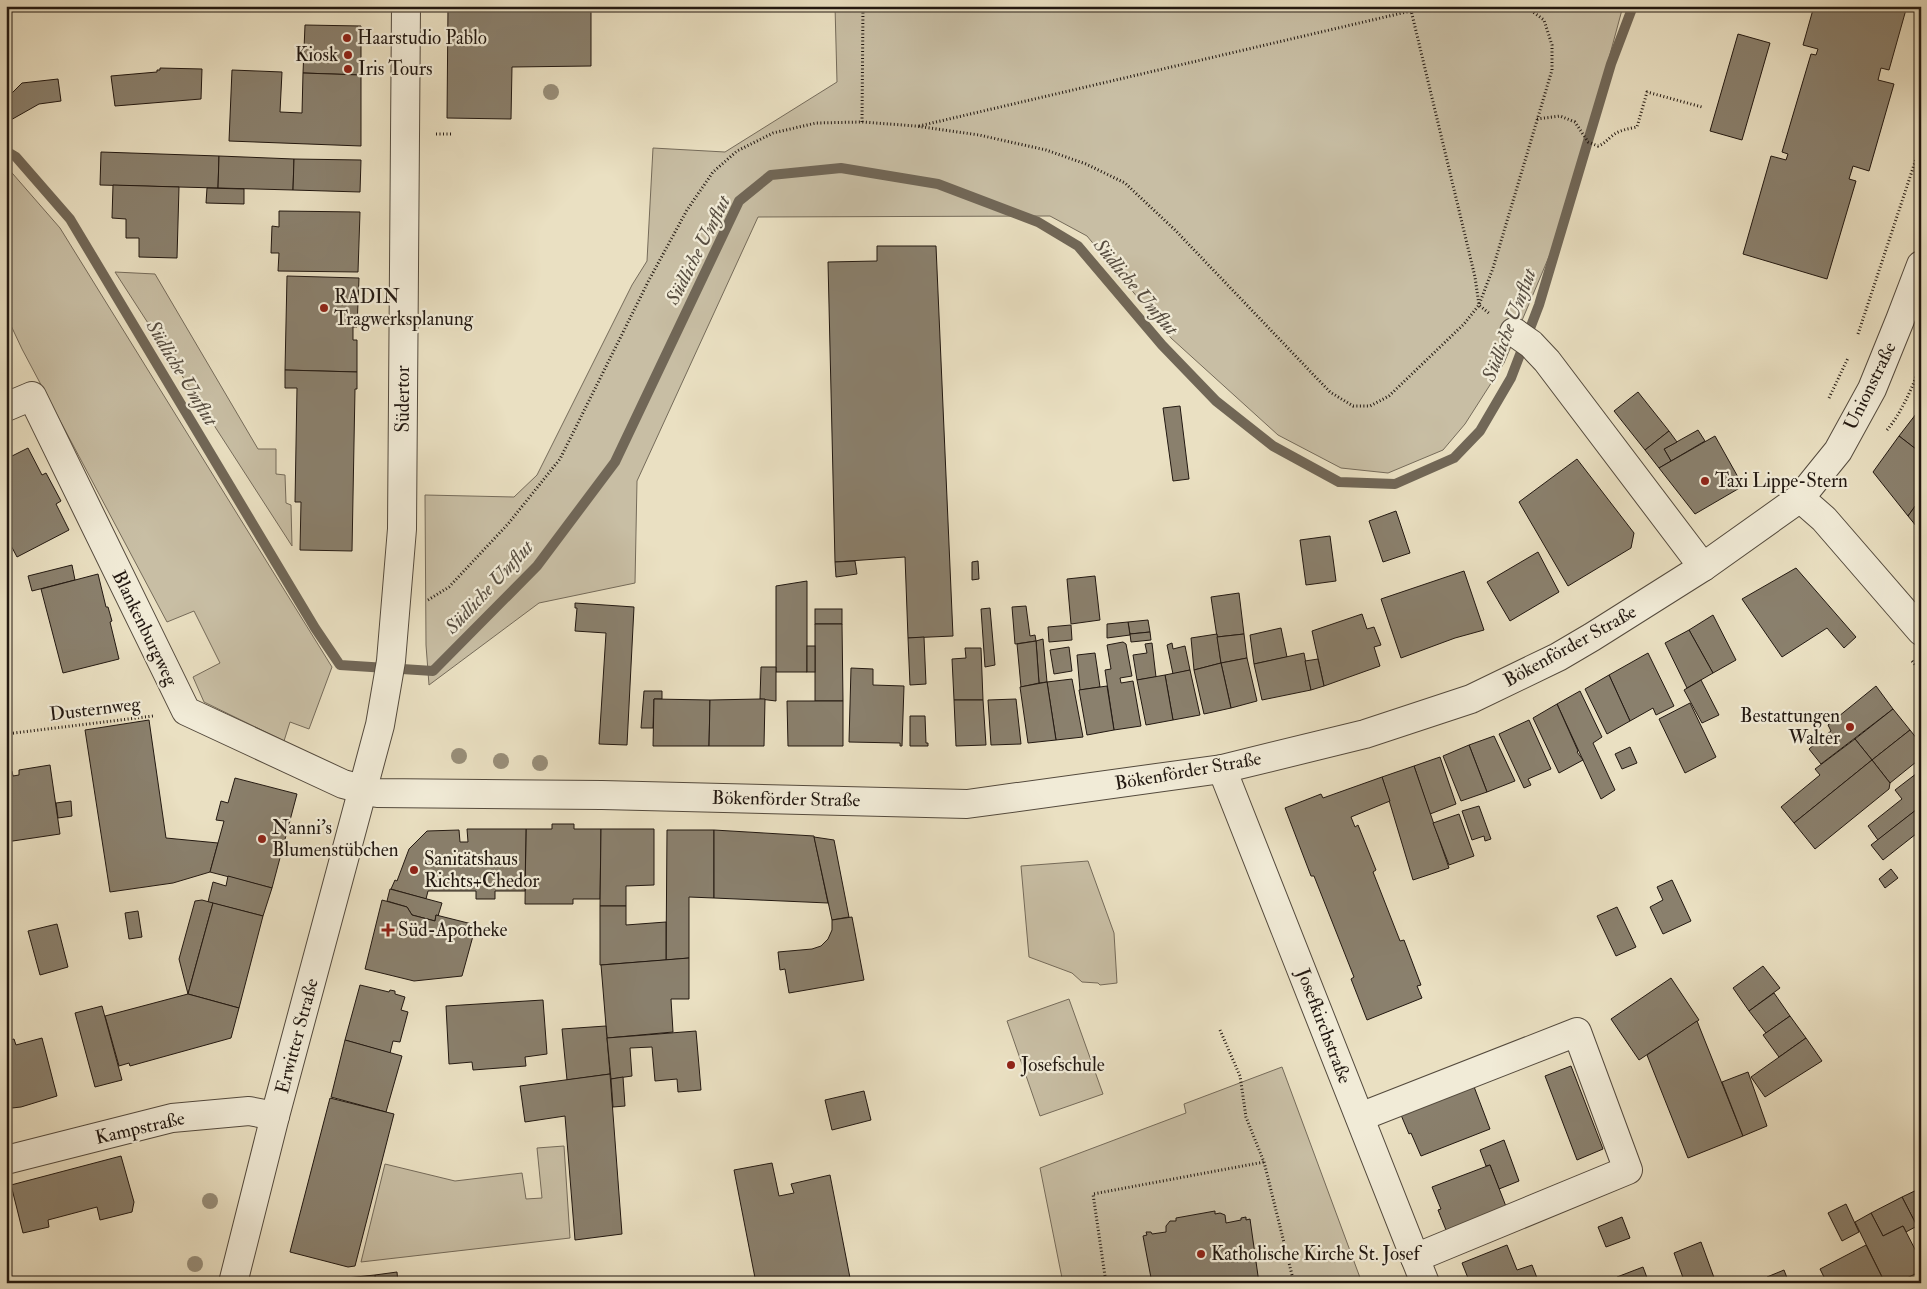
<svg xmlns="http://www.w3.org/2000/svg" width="1927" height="1289" font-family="'IM FELL Double Pica',serif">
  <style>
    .green { fill: #c8bea4; stroke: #756b5a }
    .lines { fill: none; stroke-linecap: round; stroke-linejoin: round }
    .stream { stroke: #716757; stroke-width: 10 }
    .building { fill: #8a806d; stroke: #221811 }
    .minor-casing { stroke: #544a3d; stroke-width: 30 }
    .path { stroke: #221811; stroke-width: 3; stroke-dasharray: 1 2.5; stroke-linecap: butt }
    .minor { stroke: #f1ebd7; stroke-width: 28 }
    .tree { fill: #988e79 }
    .poi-dot { fill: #8f2418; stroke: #f1ebd7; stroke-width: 2 }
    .labels { text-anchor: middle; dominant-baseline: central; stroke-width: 4.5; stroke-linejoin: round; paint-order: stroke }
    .poi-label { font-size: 19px; fill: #221811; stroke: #f1ebd7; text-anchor: start }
    .street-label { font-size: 19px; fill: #221811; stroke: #f1ebd7 }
    .water-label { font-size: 20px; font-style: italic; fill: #574d40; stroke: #f1ebd7 }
  </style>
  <rect width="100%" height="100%" fill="#eae0c2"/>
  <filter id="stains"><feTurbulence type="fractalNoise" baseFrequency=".004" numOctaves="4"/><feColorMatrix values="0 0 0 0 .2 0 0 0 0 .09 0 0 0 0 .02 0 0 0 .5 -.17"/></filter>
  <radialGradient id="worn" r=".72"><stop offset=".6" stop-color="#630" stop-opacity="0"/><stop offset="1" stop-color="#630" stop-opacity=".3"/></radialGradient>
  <g class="green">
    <path d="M835,6H1623L1567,214L1504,363L1465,424L1443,450L1388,473L1341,468L1278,435L1171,338L1087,236L1050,216L758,217L637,481L635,583L539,603L429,685L426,645L425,495L514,497L537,475L632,285L647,261L653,148L725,152L837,82Z"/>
    <path d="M6,166L60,228L332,667L309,729L290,722L284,741L204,702L193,677L220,663L194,611L167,622L22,349L6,315Z"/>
    <path d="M115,272L155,274L258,449H276V474L285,475L286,503L291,505L292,546Z"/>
    <path d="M1088,861L1114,933L1117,983L1100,985L1098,983L1082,982L1072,973L1029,957L1021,866Z"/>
    <path d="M1069,999L1103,1094L1040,1116L1007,1021Z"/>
    <path d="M1282,1067L1362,1283H1063L1040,1168L1186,1113L1184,1104Z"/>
    <path d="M564,1146L570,1238L361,1262L385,1164L455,1181L522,1173L526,1199L542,1198L537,1148Z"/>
  </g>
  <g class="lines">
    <path class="stream" d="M6,151L16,157L70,219L315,628L340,665L433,671L537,566L615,462L739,201L771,175L841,168L938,184L1038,222L1078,246L1162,345L1216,401L1273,446L1339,482L1395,484L1454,458L1480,431L1511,378L1539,305L1611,64L1633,6"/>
  </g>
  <g class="building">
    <path d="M448,6H591V66L512,67L511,119L447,118Z"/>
    <path d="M1814,6H1907L1889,70L1881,68L1878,80L1894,84L1869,171L1853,166L1849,179L1856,181L1827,279L1743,254L1771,156L1786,160L1788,154L1782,152L1811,54L1816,55L1818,49L1803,45Z"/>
    <path d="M305,25L361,26V75L303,73Z"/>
    <path d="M1738,34L1770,43L1742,140L1710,131Z"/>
    <path d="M160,68L202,69L201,99L115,106L111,76L157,72V70H160Z"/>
    <path d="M232,70L282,72L280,112L302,113L303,73L361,75V146L229,141Z"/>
    <path d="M58,79L61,101L39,104L9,121L6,119V99L22,83Z"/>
    <path d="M101,152L219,156L218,188L100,185Z"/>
    <path d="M219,156L294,159L293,190L218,188Z"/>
    <path d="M294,159L361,160L360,192L293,190Z"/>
    <path d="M113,185L179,187L177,258L139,257V238H126V219L112,218Z"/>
    <path d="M207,188L244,189V204L206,203Z"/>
    <path d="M279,211L360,212L358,272L278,271L279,253H271L272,226L279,227Z"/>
    <path d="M877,246H936L953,636L908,638L905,557L835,562L828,262L877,261Z"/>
    <path d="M287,276L359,278L357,327H353V340H357V372L285,370Z"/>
    <path d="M285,370L357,372V389H355L352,551L300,550L301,502H295L297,388H285Z"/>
    <path d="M1638,392L1669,431L1645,450L1614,411Z"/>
    <path d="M1180,406L1189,479L1173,481L1163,408Z"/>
    <path d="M1916,414L1921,418V453L1899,436Z"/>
    <path d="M1698,430L1705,441L1671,461L1664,449Z"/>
    <path d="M1669,431L1677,442L1664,449L1671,461L1659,468L1645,450Z"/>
    <path d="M1715,436L1743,486L1695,514L1659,468Z"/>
    <path d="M1899,436L1921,453V498L1908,516L1873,472Z"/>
    <path d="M28,448L42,475L46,473L61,501L56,504L69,530L17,557L6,536V459Z"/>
    <path d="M1577,459L1634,533L1631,548L1568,586L1519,502Z"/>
    <path d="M1921,498V532L1908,516Z"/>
    <path d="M1396,511L1410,553L1383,562L1369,521Z"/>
    <path d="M1330,536L1336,581L1306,585L1300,540Z"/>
    <path d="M1538,552L1559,592L1510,621L1487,582Z"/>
    <path d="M855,561L857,574L836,577L835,562Z"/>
    <path d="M978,561L979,579L972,580V562Z"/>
    <path d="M72,565L75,580L32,591L28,576Z"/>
    <path d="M1796,568L1856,637L1844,648L1827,628L1782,657L1742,599Z"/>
    <path d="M1464,571L1484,630L1455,638L1401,658L1381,599Z"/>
    <path d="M98,574L106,607H108L112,621L110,622L119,659L63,673L41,589Z"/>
    <path d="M1095,576L1100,620L1071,624L1067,579Z"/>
    <path d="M807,581V672H776V586Z"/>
    <path d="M1239,593L1244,634L1217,637L1211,597Z"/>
    <path d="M575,603L634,607L627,745L599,744L606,633L575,631L577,608H575Z"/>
    <path d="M1026,606L1030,636L1035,635L1036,641L1015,644L1012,607Z"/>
    <path d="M990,608L995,665L985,667L981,609Z"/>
    <rect x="815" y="609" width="27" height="15"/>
    <path d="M1362,614L1367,629L1374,627L1381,645L1374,647L1380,666L1324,686L1312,631Z"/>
    <path d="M1713,615L1736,660L1713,673L1689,630Z"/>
    <path d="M1148,620L1150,632L1130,634L1128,622Z"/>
    <path d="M1128,622L1130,635L1107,638V624Z"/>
    <path d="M815,624H842L843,701H815Z"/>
    <path d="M1071,625L1072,640L1049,642L1048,627Z"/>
    <path d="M1281,628L1287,657L1254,664L1250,635Z"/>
    <path d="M1689,630L1713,673L1687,688L1665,643Z"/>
    <path d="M1150,632L1151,640L1131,642L1130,634Z"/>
    <path d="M1217,634L1221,663L1194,670L1191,638Z"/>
    <path d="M1244,634L1247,658L1221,663L1217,637Z"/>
    <path d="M924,637L926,684L910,685L908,638Z"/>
    <path d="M1043,639L1047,682L1039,683L1036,641Z"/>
    <path d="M1036,641L1039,683L1021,687L1017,644Z"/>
    <path d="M1123,642L1126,644L1132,676L1120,678L1121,683L1133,681L1141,726L1114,730L1105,670L1111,669L1107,645Z"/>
    <path d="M1152,643L1156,677L1137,680L1133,655L1147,653L1145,644Z"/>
    <path d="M1172,643L1173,649L1185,646L1190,670L1173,674L1167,645Z"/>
    <rect x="807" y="646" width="8" height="26"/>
    <path d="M1069,647L1072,671L1054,674L1050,650Z"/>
    <path d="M965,648H981L983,700H954L952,659L966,658Z"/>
    <path d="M1095,653L1100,687L1080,690L1077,655Z"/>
    <path d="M1304,653L1311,690L1262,700L1254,664Z"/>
    <path d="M1648,653L1674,706L1656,715L1653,708L1630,721L1609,675Z"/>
    <path d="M1247,658L1257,701L1231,708L1221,663Z"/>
    <path d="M1318,659L1324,686L1311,690L1305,661Z"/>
    <path d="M1221,663L1231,708L1204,714L1194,670Z"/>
    <path d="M761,667H776V701L760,699Z"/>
    <path d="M851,668L873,669V685L904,686L902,746H900V743L849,742Z"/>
    <path d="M1190,670L1200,715L1173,720L1165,675Z"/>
    <path d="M1165,675L1173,720L1146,725L1137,680Z"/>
    <path d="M1609,675L1630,721L1607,734L1585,689Z"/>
    <path d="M1072,679L1083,737L1056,740L1047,682Z"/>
    <path d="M1701,680L1719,715L1702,723L1684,690Z"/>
    <path d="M1047,682L1056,740L1028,743L1020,687Z"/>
    <path d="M1107,686L1114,730L1087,735L1079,690Z"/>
    <path d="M1876,686L1893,709L1821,764L1809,749L1831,731L1828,725Z"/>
    <path d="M644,691H662V699H654L653,728H641Z"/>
    <path d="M1580,691L1602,737L1593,743L1615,790L1601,799L1557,704Z"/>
    <path d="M654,699L710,700L709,746H653Z"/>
    <path d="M760,699H765L764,746H709L710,700Z"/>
    <path d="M1016,699L1021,744L991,745L988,700Z"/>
    <path d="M954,700H983L986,745L956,746Z"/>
    <path d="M787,701H843V746H788Z"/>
    <path d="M1690,703L1716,757L1685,773L1659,719Z"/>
    <path d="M1557,704L1578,751L1577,752L1583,760L1559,773L1533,718Z"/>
    <path d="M1893,709L1910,730L1872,760L1855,739Z"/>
    <path d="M910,716H925L926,743H928V746H910Z"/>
    <path d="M149,720L166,838L218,843L210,872L173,883L110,892L85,730Z"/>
    <path d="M1529,720L1551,769L1528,779L1531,785L1524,788L1499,734Z"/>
    <path d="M1910,730L1921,744V758L1890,783L1872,760Z"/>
    <path d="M1494,736L1515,781L1487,792L1469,745Z"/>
    <path d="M1855,739L1872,760L1794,823L1781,807L1820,775L1815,769Z"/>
    <path d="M1469,745L1487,792L1461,801L1443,756Z"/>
    <path d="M1630,747L1637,763L1622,769L1615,754Z"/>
    <path d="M1440,757L1456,804L1430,814L1414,766Z"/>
    <path d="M1872,760L1890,783L1889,789L1815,849L1794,823Z"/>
    <path d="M50,765L60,834L6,842V772L12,771L13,776L19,775V770Z"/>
    <path d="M1414,766L1449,868L1413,880L1382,777Z"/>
    <path d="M1921,770V806L1878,840L1868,826L1902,799L1895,790Z"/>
    <path d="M1382,777L1390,801L1351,817L1355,827L1358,825L1376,870L1373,872L1400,941L1404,940L1421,985L1417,986L1422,998L1367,1020L1351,979L1354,977L1314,876H1311L1285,808L1321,794L1323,798Z"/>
    <path d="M235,778L297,794L272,888L210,872L224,821L216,820L221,801L228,803Z"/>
    <path d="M71,801L72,816L58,818L56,803Z"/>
    <path d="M1479,806L1491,839L1485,841L1484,836L1472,840L1462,811Z"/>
    <path d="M1921,806V830L1883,860L1871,845Z"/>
    <path d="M1459,814L1474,856L1449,865L1433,823Z"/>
    <path d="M552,824H574V829H601L600,899H573V904H525L526,829H552Z"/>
    <path d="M467,829H526L525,891H495V899H476V891H428L426,899L391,889L395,880L397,881L409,849L427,831L459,830L460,842H468Z"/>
    <path d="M601,829H654V885L626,886V906H600Z"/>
    <path d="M667,830H714V898L689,897V958L666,960Z"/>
    <path d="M714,830L814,836L828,903L714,898Z"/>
    <path d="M814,837L834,840L849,917L832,920Z"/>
    <path d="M1891,869L1898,878L1885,888L1879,879Z"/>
    <path d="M228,876L272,888L263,916L208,902L213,882L226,886Z"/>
    <path d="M1672,880L1691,921L1663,934L1650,907L1663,900L1657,887Z"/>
    <path d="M390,889L442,903L438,916L436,915L435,921L412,915L407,907L387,901Z"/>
    <path d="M202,900L213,903L188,994L179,959L195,901Z"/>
    <path d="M382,900L407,907L412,915L435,921L436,915L476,925L462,976L414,981L365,969Z"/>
    <path d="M213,903L263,916L239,1008L188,994Z"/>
    <path d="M600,906H626V925L666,922V960L600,965Z"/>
    <path d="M1617,907L1636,947L1616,956L1597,916Z"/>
    <path d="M138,911L142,937L129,939L125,913Z"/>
    <path d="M852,917L864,980L789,993L785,969L780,970L778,952L812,949L821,946L828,939L832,930V920Z"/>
    <path d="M57,924L68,967L40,975L28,931Z"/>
    <path d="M689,958V999H671L673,1032L607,1038L601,965Z"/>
    <path d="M1763,966L1780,988L1749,1011L1733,988Z"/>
    <path d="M1671,978L1699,1020L1639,1060L1611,1019Z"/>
    <path d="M360,985L389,992L390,990L395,991V994L405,997L401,1010L408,1012L400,1042L393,1041L390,1053L345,1040Z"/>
    <path d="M1774,993L1790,1016L1766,1033L1749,1011Z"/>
    <path d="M188,994L239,1008L231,1038L130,1066L129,1063L119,1066L105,1016Z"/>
    <path d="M543,1000L547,1054L525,1057L526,1066L473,1070L472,1062L449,1064L446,1006Z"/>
    <path d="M102,1006L122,1080L95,1087L75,1013Z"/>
    <path d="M1790,1016L1806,1038L1779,1057L1763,1035Z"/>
    <path d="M1697,1021L1743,1136L1688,1158L1647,1055Z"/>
    <path d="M606,1026L610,1074L567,1080L562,1029Z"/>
    <path d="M696,1031L701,1090L678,1092L677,1079L655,1081L652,1047L630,1048L632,1076L611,1079L607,1038Z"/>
    <path d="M42,1038L57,1096L21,1107L12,1108L6,1087V1041L14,1039L16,1045Z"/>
    <path d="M1806,1038L1822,1061L1765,1097L1751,1077Z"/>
    <path d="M345,1040L402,1056L386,1112L331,1097Z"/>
    <path d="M1571,1066L1603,1149L1577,1160L1545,1076Z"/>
    <path d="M1748,1072L1767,1126L1743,1136L1722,1082Z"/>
    <path d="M610,1074L622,1234L575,1240L565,1116L525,1122L520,1086Z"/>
    <path d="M623,1077L625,1106L613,1107L611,1079Z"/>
    <path d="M1473,1084L1490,1129L1421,1156L1411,1133L1409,1134L1401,1115Z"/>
    <path d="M864,1091L871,1120L832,1130L825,1100Z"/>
    <path d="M330,1098L394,1114L355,1266L348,1267L290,1252Z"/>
    <path d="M1504,1140L1519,1181L1499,1189L1490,1165L1486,1166L1480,1150Z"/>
    <path d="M121,1156L134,1202L132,1212L100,1220L97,1207L48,1220L49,1227L23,1233L11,1185Z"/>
    <path d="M772,1163L779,1196L794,1193L791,1184L830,1175L851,1283H756L734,1170Z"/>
    <path d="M1490,1165L1507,1209L1450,1231L1449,1229L1446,1230L1438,1210L1441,1209L1432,1187Z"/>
    <path d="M1921,1188V1225L1917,1226L1902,1197Z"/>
    <path d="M1902,1197L1917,1226L1906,1232L1903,1226L1883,1236L1871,1213Z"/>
    <path d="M1846,1204L1859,1232L1842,1241L1828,1213Z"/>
    <path d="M1215,1211V1214L1220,1213L1225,1215L1226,1223L1241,1220V1218L1246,1217V1220L1250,1219L1259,1283H1152L1143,1236L1147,1235L1146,1232H1151L1152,1234L1166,1232V1226L1170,1221H1176V1218Z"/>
    <path d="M1871,1213L1883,1236L1903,1226L1921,1261V1271L1897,1283H1885L1855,1222Z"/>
    <path d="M1622,1217L1630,1238L1606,1247L1598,1227Z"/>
    <path d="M1701,1242L1716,1283H1685L1674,1253Z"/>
    <path d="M1507,1245L1517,1270L1532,1265L1539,1283H1470L1462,1263Z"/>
    <path d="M1866,1245L1885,1283H1827L1820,1269Z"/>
    <path d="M1643,1267L1649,1283H1619L1617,1277Z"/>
    <path d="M1784,1270L1789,1283H1769L1767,1277Z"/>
    <path d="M397,1272L398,1283H375V1275Z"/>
    <path d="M375,1275V1283H347L346,1278Z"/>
  </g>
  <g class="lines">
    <g class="minor-casing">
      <g id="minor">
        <path d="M1514,332L1531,344L1547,361L1703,567"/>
        <path d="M6,407L32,396L186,711L343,784L377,793L602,795L967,804L1222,769L1365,734L1471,699L1558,657L1592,637L1703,567L1800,498L1838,451L1872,389L1900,320L1921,265"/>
        <path d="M1800,498L1824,519L1921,631"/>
        <path d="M1222,769L1425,1283"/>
        <path d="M1360,1117L1577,1032L1628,1170L1415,1258"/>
        <path d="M6,1160L172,1118L249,1111L275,1116"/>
        <path d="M233,1283L275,1116L380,725L391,661L402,529L406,6"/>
      </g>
    </g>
    <g class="path">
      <path d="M1410,6L1475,277L1479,305L1490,314"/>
      <path d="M1537,119L1560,116L1575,122L1588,142L1598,146C1604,144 1607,140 1612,136C1619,130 1628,129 1637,127L1647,92L1702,107"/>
      <path d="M862,122L863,6"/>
      <path d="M919,126L1432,6"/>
      <path d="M436,134H453"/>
      <path d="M1858,334L1916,159L1921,139"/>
      <path d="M1829,398L1848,358"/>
      <path d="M1887,430C1901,414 1914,384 1921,364"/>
      <path d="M428,600L449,587L508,524L560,459L649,280L687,210L713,172L737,151L773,133L816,123L862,122L916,126L979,135L1046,150L1086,164L1125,183L1175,230L1330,392L1353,406H1370L1389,396L1464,324L1479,305L1493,268L1552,70V45L1544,20L1525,6"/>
      <path d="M1912,661L1921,671"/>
      <path d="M6,734L153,716"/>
      <path d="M1220,1030L1240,1076L1246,1117L1264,1162L1294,1283"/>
      <path d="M1106,1283L1093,1194L1264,1162"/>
    </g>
    <use href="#minor" class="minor"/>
  </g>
  <g class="tree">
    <circle cx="551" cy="92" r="8"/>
    <circle cx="459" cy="756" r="8"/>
    <circle cx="501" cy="761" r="8"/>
    <circle cx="540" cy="763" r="8"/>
    <circle cx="210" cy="1201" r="8"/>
    <circle cx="195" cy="1264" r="8"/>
  </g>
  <g class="poi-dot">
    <circle cx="347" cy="38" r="5"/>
    <circle cx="348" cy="55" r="5"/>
    <circle cx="348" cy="69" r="5"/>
    <circle cx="324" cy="308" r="5"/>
    <circle cx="1705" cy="481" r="5"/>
    <circle cx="1850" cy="727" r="5"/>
    <circle cx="262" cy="839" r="5"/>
    <circle cx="414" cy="870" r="5"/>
    <path d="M385.5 922.5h5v5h5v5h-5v5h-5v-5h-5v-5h5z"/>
    <circle cx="1011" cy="1065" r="5"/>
    <circle cx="1201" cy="1254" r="5"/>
  </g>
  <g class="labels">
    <g class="poi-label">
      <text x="357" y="38">Haarstudio Pablo</text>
      <text x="338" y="55" text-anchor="end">Kiosk</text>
      <text x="358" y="69">Iris Tours</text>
      <text x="334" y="297">RADIN<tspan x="334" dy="22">Tragwerksplanung</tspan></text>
      <text x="1715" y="481">Taxi Lippe-Stern</text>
      <text x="1840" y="716" text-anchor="end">Bestattungen<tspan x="1840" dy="22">Walter</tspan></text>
      <text x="272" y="828">Nanni's<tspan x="272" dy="22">Blumenstübchen</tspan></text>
      <text x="424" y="859">Sanitätshaus<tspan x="424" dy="22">Richts+Chedor</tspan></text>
      <text x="398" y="930">Süd-Apotheke</text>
      <text x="1021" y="1065">Josefschule</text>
      <text x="1211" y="1254">Katholische Kirche St. Josef</text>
    </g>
    <g class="street-label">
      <text transform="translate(1870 386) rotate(-64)">Unionstraße</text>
      <text transform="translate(403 399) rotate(-90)">Südertor</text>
      <text transform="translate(145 628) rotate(64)">Blankenburgweg</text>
      <text transform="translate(1570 646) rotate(-29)">Bökenförder Straße</text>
      <text transform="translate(95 709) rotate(-7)">Dusternweg</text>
      <text transform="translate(1188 771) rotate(-10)">Bökenförder Straße</text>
      <text transform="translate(786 799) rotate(1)">Bökenförder Straße</text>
      <text transform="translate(1324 1026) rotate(69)">Josefkirchstraße</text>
      <text transform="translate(297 1036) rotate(-75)">Erwitter Straße</text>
      <text transform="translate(140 1128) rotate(-13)">Kampstraße</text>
    </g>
    <g class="water-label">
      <text transform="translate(698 250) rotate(-63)">Südliche Umflut</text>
      <text transform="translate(1136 287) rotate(50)">Südliche Umflut</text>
      <text transform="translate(1509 325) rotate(-69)">Südliche Umflut</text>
      <text transform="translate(182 373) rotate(59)">Südliche Umflut</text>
      <text transform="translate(489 587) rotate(-47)">Südliche Umflut</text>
    </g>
  </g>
  <rect width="1927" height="1289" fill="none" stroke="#eae0c2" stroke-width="25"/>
  <rect x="8" y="8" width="1912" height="1274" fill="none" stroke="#221811" stroke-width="2.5"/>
  <rect x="12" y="12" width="1902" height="1264" fill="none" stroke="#221811"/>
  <rect width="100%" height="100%" filter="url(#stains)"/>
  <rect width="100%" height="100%" fill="url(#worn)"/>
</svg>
